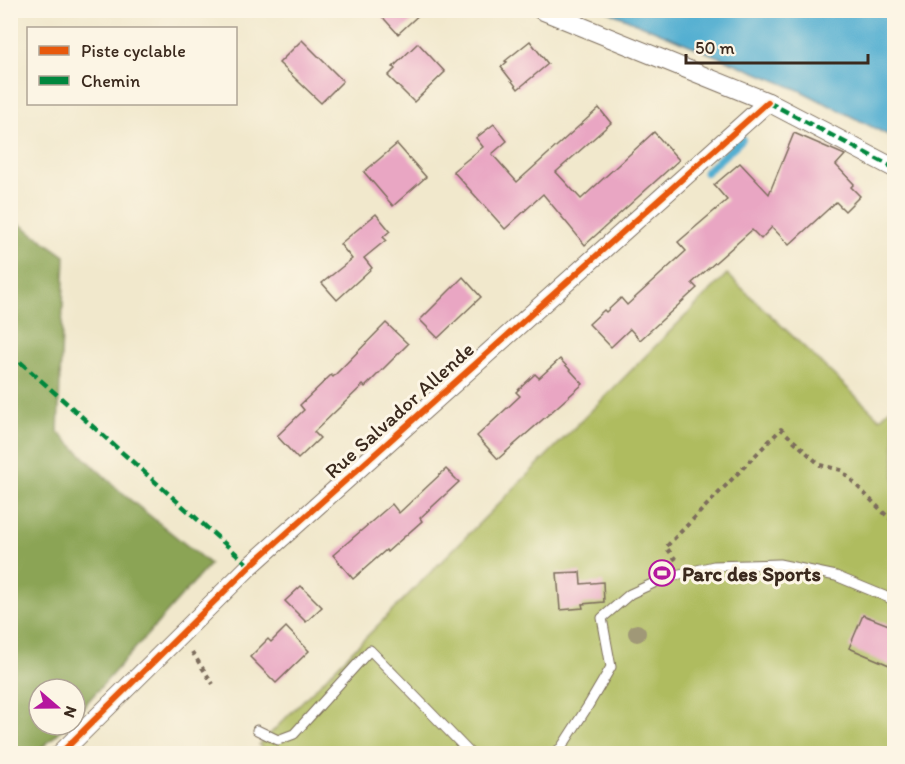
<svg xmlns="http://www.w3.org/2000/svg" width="905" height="764" font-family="Itim,sans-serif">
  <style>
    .green { fill: #afbc5e; stroke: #75733e; stroke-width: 1.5 }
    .forest { fill: #8ba455; stroke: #63673a; stroke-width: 1.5 }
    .water { fill: #53afd1; stroke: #476c78; stroke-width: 1.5 }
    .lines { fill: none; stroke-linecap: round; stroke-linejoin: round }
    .stream { stroke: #53afd1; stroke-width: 8 }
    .building { fill: #e9a6c3 }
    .service-casing { stroke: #7b6c5b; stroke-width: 11 }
    .minor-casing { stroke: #7b6c5b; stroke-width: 20 }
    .path { stroke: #7b6c5b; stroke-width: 4; stroke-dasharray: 4.5 4.5; stroke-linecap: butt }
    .service { stroke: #fff; stroke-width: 9 }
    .minor { stroke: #fff; stroke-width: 18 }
    .quiet { stroke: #00873e; stroke-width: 4.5; stroke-dasharray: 9 4.5; stroke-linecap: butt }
    .cycleway-casing { stroke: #fcf5e5; stroke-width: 10 }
    .cycleway { stroke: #e8590c; stroke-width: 6 }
    .tree { fill: #a09877 }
    .labels { text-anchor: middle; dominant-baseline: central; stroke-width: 6; stroke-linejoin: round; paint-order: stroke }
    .street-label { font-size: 21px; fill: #3b2a1e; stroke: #fcf5e5 }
    .poi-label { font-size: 21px; font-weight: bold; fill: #3b2a1e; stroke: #fcf5e5; text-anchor: start }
  </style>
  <rect width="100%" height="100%" fill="#fcf5e5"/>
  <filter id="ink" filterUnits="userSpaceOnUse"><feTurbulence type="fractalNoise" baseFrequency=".0167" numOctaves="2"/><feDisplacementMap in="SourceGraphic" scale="12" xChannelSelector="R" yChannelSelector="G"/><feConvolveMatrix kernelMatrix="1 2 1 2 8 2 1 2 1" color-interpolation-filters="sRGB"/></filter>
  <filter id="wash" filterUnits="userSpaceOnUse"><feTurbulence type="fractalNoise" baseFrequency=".008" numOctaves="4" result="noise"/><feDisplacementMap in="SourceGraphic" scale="24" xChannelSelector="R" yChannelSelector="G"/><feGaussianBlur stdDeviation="1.35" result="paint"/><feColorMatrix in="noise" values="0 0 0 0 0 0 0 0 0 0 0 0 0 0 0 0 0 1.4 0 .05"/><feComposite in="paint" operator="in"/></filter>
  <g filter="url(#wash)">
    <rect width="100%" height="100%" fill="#f1e8cc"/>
    <path class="green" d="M727,274L880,419L894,404V753L270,754L259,745Z"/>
    <path class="forest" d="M11,218L65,256L58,432L123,494L210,564L75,716V689H39V725H67L35,754L10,753Z"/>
    <path class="water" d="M607,11H894V138L799,90Z"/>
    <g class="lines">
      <path class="stream" d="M706,172L742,139"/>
    </g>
    <g id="blocks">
      <g class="building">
        <path d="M376,10H424L398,34Z"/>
        <path d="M302,40L343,81L321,103L279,63Z"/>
        <path d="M530,41L548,64L518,89L501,67L507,62L505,61Z"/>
        <path d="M418,43L445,72L414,102L388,76L395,69L393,67Z"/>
        <path d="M599,108L611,123L556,172L581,199L654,132L679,160L585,245L543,194L505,229L453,171L483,147L476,138L494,124L507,141L492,154L517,182Z"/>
        <path d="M794,133L845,155L836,165L854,184L851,187L860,196L845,211L836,202L789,245L772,227L761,239L752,230L692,283L697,288L640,340L630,329L611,347L589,324L604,310L606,312L621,298L627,305L686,251L678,242L727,200L714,185L740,163L769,194Z"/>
        <path d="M397,144L426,177L393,206L364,172Z"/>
        <path d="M376,214L390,231L383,237L386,240L364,258L372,268L337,300L322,283L352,259L340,244Z"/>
        <path d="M463,277L481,297L438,338L420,320Z"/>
        <path d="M386,323L408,344L365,387L363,385L314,432L320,438L298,459L277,436L304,410L300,405L331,375L333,377Z"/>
        <path d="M560,359L583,384L498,459L477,436L520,396L516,392L535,374L539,378Z"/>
        <path d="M446,469L459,482L420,518L422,521L387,552L386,550L353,579L333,555L392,504L399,513Z"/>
        <path d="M580,572L581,584L603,582L604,602L582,604L583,608L560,610L557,573Z"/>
        <path d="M301,586L322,607L306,622L285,601Z"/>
        <path d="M863,615L894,627V667L849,648Z"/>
        <path d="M286,627L309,651L276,683L250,657L268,639L271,642Z"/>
      </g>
    </g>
  </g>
  <g filter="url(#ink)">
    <use href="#blocks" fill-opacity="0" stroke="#7b6c5b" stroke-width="1.5"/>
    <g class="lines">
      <g class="service-casing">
        <g id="service">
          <path d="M257,730L278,740L294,734L370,650L471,754"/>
          <path d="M552,754L561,748L588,706L611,667L602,618L630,594L667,577L714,566L779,564L836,576L894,600"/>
        </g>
      </g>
      <g class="minor-casing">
        <g id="minor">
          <path d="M541,10L768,102L894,168"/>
          <path d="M60,754L250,566L768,102"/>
        </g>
      </g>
      <g class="path">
        <path d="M676,560L666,547L781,429L820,465L841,470L894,523"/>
        <path d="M192,652L213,684"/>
      </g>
      <use href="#service" class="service"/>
      <use href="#minor" class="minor"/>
      <g class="quiet">
        <path d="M768,102L894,168"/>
        <path d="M10,353L250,566"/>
      </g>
      <g class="cycleway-casing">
        <path id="cycleway" d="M60,754L250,566L768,102"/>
      </g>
      <use href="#cycleway" class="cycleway"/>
    </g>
    <circle class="tree" cx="637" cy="633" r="9"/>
  </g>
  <defs>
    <g id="stadium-ring" transform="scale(1.35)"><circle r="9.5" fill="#fcf5e5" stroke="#b5179e" stroke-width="1.5"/><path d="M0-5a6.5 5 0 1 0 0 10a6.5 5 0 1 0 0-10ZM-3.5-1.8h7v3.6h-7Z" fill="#b5179e"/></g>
  </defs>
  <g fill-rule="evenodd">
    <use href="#stadium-ring" x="662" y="573"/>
  </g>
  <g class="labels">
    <g class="street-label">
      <text transform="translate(399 410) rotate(-42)">Rue Salvador Allende</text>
    </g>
    <g class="poi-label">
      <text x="682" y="573">Parc des Sports</text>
    </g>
  </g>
  <rect width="905" height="764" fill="none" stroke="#fcf5e5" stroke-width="36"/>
  <rect x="27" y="27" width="210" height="78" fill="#fcf5e5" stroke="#afa495" stroke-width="1.5"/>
  <rect x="39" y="46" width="30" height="9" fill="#e8590c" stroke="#afa495" stroke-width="1.5"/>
  <text x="81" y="57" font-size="18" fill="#3b2a1e">Piste cyclable</text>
  <rect x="39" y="76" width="30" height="9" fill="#00873e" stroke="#afa495" stroke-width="1.5"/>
  <text x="81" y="87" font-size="18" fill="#3b2a1e">Chemin</text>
  <g transform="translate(57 707) rotate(110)"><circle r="28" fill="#fcf5e5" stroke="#afa495" stroke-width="1.5"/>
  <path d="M0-4.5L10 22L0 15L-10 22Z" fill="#b5179e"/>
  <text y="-9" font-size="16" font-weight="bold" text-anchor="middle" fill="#3b2a1e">N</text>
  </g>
  <path d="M686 54v9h182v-9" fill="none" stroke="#3b2a1e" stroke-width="3"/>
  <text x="695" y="54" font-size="18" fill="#3b2a1e" stroke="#fcf5e5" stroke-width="4.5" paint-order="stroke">50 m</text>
</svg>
